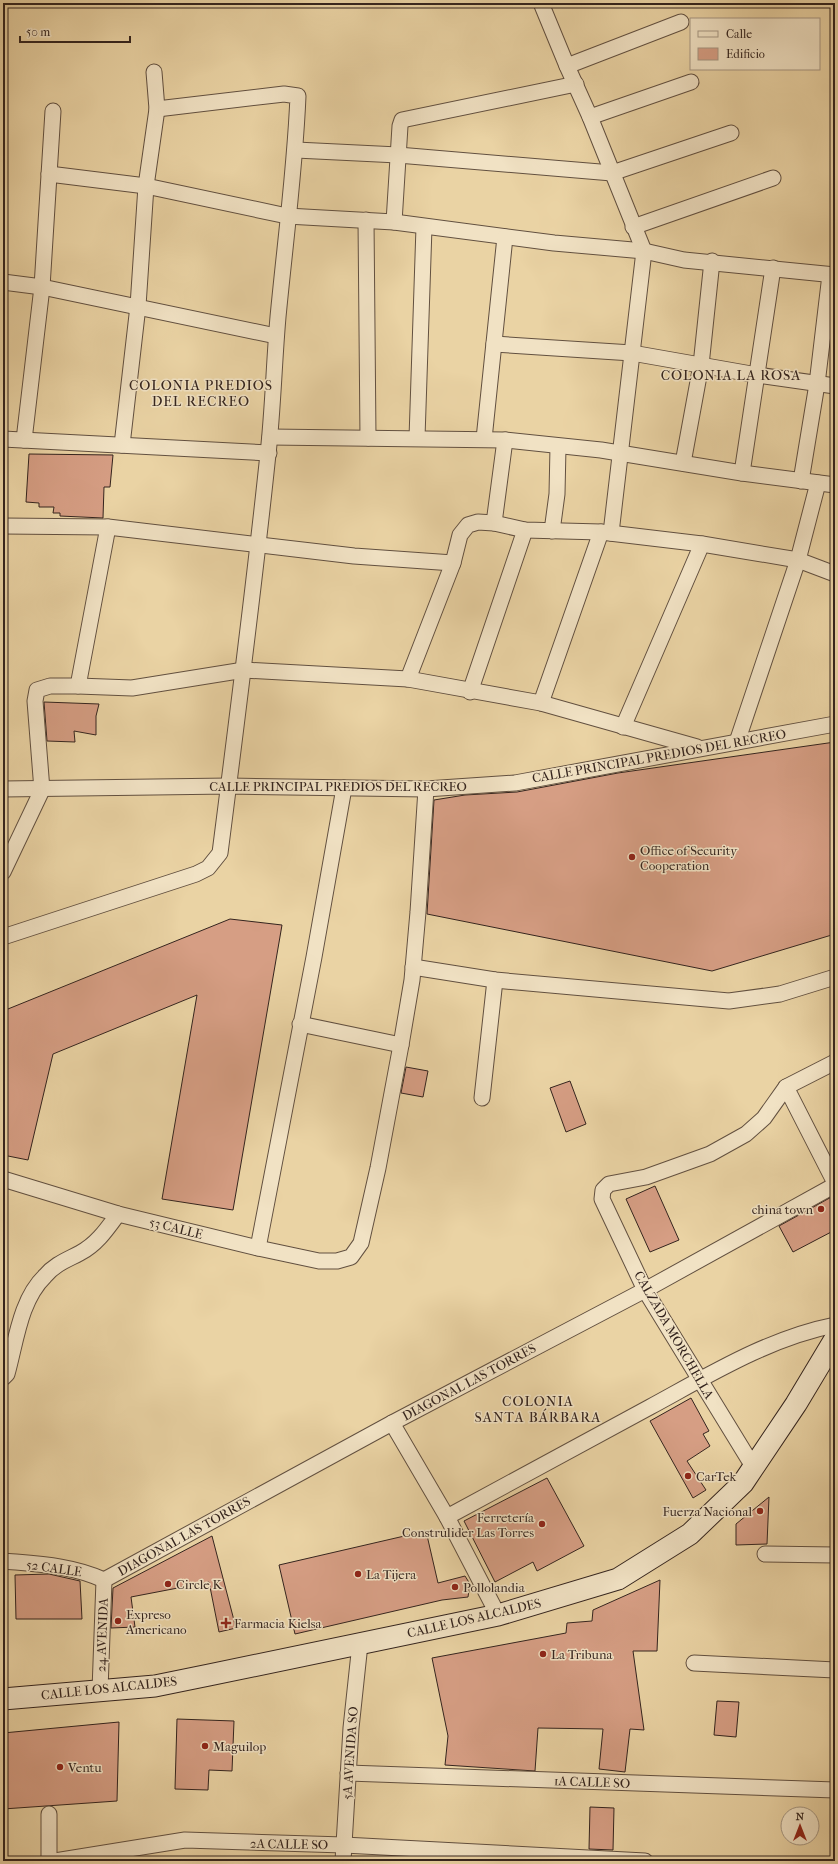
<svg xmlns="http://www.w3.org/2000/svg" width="838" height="1864" font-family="'IM FELL French Canon',serif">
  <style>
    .building { fill: #d69e84; stroke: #34241e }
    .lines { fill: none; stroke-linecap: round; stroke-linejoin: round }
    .street-casing { stroke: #625040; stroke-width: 17 }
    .secondary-casing { stroke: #34241e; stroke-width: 23 }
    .street { stroke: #f1e2c4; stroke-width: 15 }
    .secondary { stroke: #f1e2c4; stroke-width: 21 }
    .poi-dot { fill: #8f2418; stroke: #f1e2c4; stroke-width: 1.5 }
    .labels { text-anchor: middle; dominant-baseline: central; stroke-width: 3; stroke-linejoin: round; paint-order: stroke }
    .street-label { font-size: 13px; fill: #34241e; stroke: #f1e2c4 }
    .poi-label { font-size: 13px; fill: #34241e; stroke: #f1e2c4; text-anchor: start }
    .neighbourhood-label { font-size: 14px; letter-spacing: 1px; fill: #34241e; stroke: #f1e2c4 }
  </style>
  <rect width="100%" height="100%" fill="#ead3a4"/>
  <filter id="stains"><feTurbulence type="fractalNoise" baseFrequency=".005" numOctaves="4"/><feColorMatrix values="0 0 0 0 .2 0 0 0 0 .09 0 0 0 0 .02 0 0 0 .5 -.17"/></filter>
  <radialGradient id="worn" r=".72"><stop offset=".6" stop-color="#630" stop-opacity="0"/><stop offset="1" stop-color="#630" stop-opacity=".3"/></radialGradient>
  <g class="building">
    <path d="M29,454L113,455L110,487H104L103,518L60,516V513H53L54,507H39V503L26,502Z"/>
    <path d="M44,702L99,704L96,716V735L74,731L75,742L47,741Z"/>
    <path d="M835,742V934L712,971L427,914L434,800L465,795L517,792L618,773Z"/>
    <path d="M230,919L282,925L233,1210L162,1199L197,995L53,1054L28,1160L3,1155V1011Z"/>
    <path d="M406,1067L428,1071L423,1097L401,1093Z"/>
    <path d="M570,1081L586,1124L566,1132L550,1088Z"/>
    <path d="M655,1186L679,1240L650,1252L626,1199Z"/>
    <path d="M835,1195V1230L793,1252L779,1226Z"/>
    <path d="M691,1398L709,1431L703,1434L710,1446L687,1461L706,1490L693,1498L650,1421Z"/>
    <path d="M547,1478L584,1546L537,1571L533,1562L495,1582L464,1521Z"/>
    <path d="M769,1497L767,1544L736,1545V1524Z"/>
    <path d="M426,1531L438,1583L465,1576L470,1584L468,1597L442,1600L295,1634L279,1565Z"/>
    <path d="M212,1536L236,1628L219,1632L209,1582L131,1597L135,1627L111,1628L113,1588Z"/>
    <path d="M49,1574L80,1581L82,1619H16L15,1575Z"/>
    <path d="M660,1580L657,1651H633L644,1730L630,1729L625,1772L599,1769L603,1729L538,1728L535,1771L445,1765L448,1736L432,1658L566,1633L567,1623L592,1621L593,1610Z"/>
    <path d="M717,1701L739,1702L736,1737L714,1735Z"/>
    <path d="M177,1719L234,1721L232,1771L209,1770L208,1790L175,1789Z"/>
    <path d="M119,1722L117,1801L3,1809V1733Z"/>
    <path d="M590,1807L614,1808L613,1850L589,1849Z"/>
  </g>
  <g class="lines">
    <g class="street-casing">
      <g id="street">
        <path d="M541,3L567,66L590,117L644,251L611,533"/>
        <path d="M567,66L681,22"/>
        <path d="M590,117L691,82"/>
        <path d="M296,150L398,155L612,173L731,133"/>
        <path d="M49,174L146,186L287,216L394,222L554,243L644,251L684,260L835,275"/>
        <path d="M366,220L368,438"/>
        <path d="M394,222L400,126L402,120L576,84"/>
        <path d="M633,227L773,178"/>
        <path d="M3,282L42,287L276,336"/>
        <path d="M494,344L632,353L757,375L835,386"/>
        <path d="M270,437L505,440L601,450L742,473L835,485"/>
        <path d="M417,438L424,227"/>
        <path d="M3,439L269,453"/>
        <path d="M484,439L505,237"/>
        <path d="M24,440L42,287L53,111"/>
        <path d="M122,445L138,306L146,186L157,109L154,72"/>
        <path d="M683,463L701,365L712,261"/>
        <path d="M742,473L773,268"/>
        <path d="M801,481L817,384L830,275"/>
        <path d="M494,523L505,440"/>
        <path d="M3,526L108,527L354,556L453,563"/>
        <path d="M552,531L557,494L558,447"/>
        <path d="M408,679L453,563L460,535L468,525L478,522L494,523L525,530L601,532L702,544L798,560L835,574"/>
        <path d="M78,686L132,688L244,670L408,679L541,703L697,747"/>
        <path d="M470,692L525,530"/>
        <path d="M541,703L601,532"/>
        <path d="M623,727L702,544"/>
        <path d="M737,742L798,560L818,483"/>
        <path d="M3,789L229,786L426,789L515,783L835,724"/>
        <path d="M3,872L42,790L35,701L37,690L50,686H78L108,527"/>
        <path d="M3,937L196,874L208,868L220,853C237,720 254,588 268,454C273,409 274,363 278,317C285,243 295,170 298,96L284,94L157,109"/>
        <path d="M413,967L495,980L729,1001L780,994L835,977"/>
        <path d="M300,1024L401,1045"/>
        <path d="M786,1087L835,1183"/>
        <path d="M482,1098L495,980"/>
        <path d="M3,1179L118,1214L258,1248L319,1261H337L351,1257L361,1243L378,1168L401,1045L412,980L418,912L426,789"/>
        <path d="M258,1248L314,957L344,788"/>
        <path d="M3,1378L7,1374C16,1342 20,1300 45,1276C55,1264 67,1260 80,1253C97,1244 107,1229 118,1214"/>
        <path d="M392,1423L447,1517L498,1615"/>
        <path d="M754,1468L645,1290L602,1199L603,1190L609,1184L646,1177L710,1154L746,1134L764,1118L786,1087L835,1062"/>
        <path d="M447,1517C514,1480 582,1444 650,1407C709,1375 769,1338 835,1325"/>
        <path d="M765,1554L835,1555"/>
        <path d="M3,1561C37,1564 72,1565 104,1580"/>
        <path d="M104,1580L392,1423L645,1290L835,1185"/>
        <path d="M694,1663L835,1670"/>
        <path d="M100,1690L104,1580"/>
        <path d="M348,1773L835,1790"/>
        <path d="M49,1814V1861"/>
        <path d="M55,1861L185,1840L344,1845L645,1861"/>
        <path d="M343,1861L351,1728L360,1644"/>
      </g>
    </g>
    <g class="secondary-casing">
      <path id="secondary" d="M3,1699L155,1686L209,1675L498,1615L618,1579L690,1534L743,1483L796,1404L835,1339"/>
    </g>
    <use href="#street" class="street"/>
    <use href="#secondary" class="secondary"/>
  </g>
  <g class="poi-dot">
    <circle cx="632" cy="857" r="4"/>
    <circle cx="821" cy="1209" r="4"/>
    <circle cx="688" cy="1476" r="4"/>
    <circle cx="760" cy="1511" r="4"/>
    <circle cx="542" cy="1524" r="4"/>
    <circle cx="358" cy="1574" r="4"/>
    <circle cx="168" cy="1584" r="4"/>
    <circle cx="455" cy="1587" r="4"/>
    <circle cx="118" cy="1621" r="4"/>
    <path d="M224 1617h4v4h4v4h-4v4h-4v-4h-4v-4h4z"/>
    <circle cx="543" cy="1654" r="4"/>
    <circle cx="205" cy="1746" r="4"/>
    <circle cx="60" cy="1767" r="4"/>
  </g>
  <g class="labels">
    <g class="street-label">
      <text transform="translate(659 756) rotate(-10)">CALLE PRINCIPAL PREDIOS DEL RECREO</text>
      <text x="338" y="786">CALLE PRINCIPAL PREDIOS DEL RECREO</text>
      <text transform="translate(176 1228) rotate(14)">53 CALLE</text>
      <text transform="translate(674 1335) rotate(60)">CALZADA MORCHELLA</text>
      <text transform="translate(469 1382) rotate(-28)">DIAGONAL LAS TORRES</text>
      <text transform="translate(184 1536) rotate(-29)">DIAGONAL LAS TORRES</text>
      <text transform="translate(54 1568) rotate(8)">52 CALLE</text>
      <text transform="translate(474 1618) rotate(-13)">CALLE LOS ALCALDES</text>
      <text transform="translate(102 1635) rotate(-88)">24 AVENIDA</text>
      <text transform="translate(109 1688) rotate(-6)">CALLE LOS ALCALDES</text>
      <text transform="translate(350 1753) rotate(-86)">5A AVENIDA SO</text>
      <text transform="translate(592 1782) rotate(2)">1A CALLE SO</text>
      <text transform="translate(289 1844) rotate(1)">2A CALLE SO</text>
    </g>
    <g class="poi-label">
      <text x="640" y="850">Office of Security<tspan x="640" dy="15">Cooperation</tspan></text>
      <text x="813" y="1209" text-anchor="end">china town</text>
      <text x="696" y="1476">CarTek</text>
      <text x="752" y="1511" text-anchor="end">Fuerza Nacional</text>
      <text x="534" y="1517" text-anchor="end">Ferretería<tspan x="534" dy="15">Construlider Las Torres</tspan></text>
      <text x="366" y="1574">La Tijera</text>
      <text x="176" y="1584">Circle K</text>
      <text x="463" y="1587">Pollolandia</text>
      <text x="126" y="1614">Expreso<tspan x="126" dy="15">Americano</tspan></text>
      <text x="234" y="1623">Farmacia Kielsa</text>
      <text x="551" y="1654">La Tribuna</text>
      <text x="213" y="1746">Maguilop</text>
      <text x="68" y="1767">Ventu</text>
    </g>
    <g class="neighbourhood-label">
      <text x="731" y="375">COLONIA LA ROSA</text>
      <text x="201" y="385">COLONIA PREDIOS<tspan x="201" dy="16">DEL RECREO</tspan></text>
      <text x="538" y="1401">COLONIA<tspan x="538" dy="16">SANTA BÁRBARA</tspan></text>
    </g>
  </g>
  <rect width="838" height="1864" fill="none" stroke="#ead3a4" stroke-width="16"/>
  <rect x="4" y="4" width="830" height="1856" fill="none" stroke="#34241e" stroke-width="2"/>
  <rect x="8" y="8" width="822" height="1848" fill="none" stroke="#34241e"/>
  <rect x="690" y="18" width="130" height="52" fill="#f1e2c4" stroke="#a59682"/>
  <rect x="698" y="31" width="20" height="6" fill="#f1e2c4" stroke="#a59682"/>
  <text x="726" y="38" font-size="12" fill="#34241e">Calle</text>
  <rect x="698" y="48" width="20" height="12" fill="#d69e84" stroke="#a59682"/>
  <text x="726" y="58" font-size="12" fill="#34241e">Edificio</text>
  <g transform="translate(800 1826)"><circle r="19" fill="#f1e2c4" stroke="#a59682"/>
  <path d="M0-3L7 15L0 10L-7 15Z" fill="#8f2418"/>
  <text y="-6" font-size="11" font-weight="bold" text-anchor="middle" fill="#34241e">N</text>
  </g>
  <path d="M20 36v6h110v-6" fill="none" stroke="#34241e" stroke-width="2"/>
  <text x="26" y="36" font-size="12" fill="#34241e" stroke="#f1e2c4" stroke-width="3" paint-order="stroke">50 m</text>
  <rect width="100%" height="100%" filter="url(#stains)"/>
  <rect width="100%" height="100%" fill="url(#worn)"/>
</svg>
